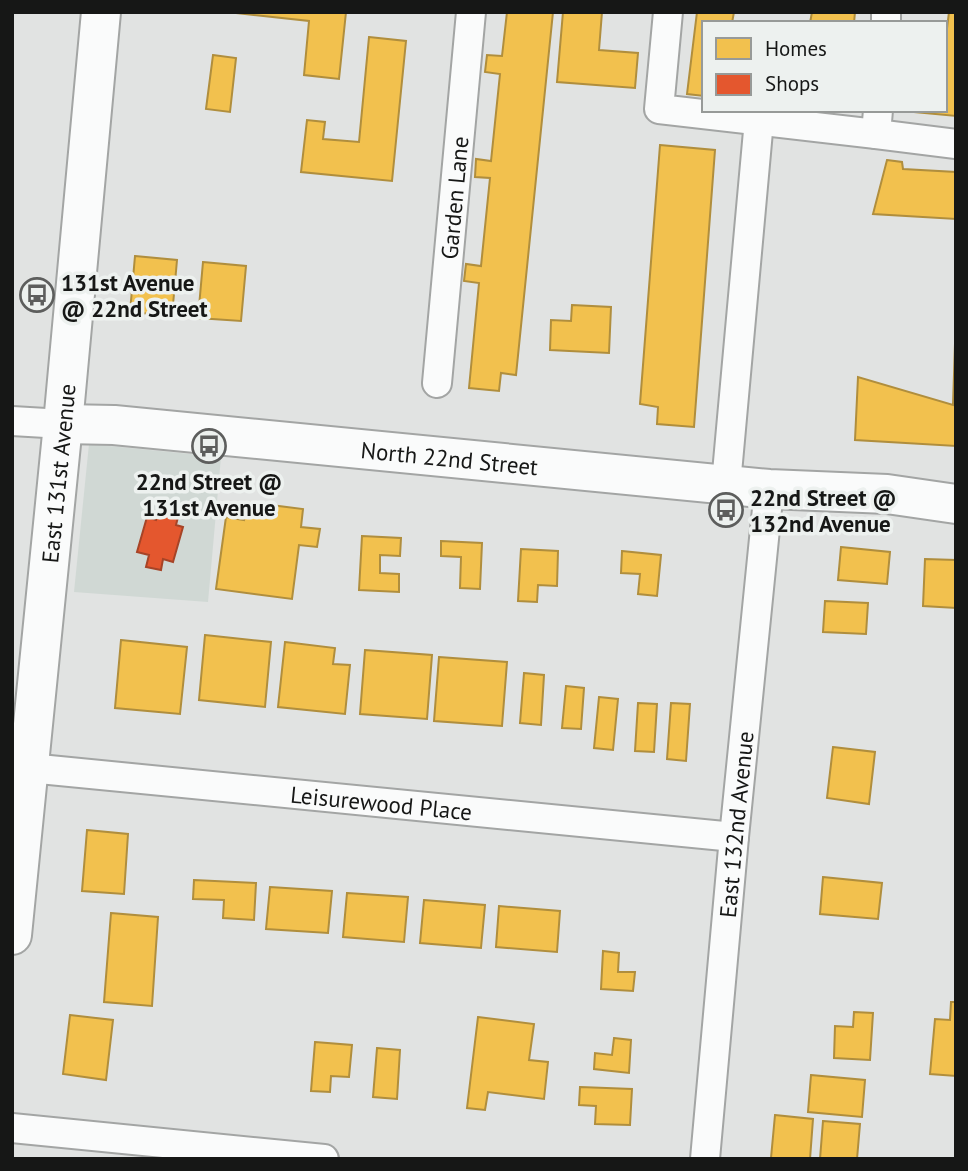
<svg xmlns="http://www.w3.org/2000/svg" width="968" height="1171" font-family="'PT Sans',sans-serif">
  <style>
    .built { fill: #d0d8d4 }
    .homes { fill: #f2c14e; stroke: #b08e3d; stroke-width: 2 }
    .shops { fill: #e4572e; stroke: #a64427; stroke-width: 2 }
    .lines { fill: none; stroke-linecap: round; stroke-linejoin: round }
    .street-casing { stroke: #a3a5a4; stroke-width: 32 }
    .secondary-casing { stroke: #a3a5a4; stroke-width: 42 }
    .street { stroke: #fafbfb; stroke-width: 28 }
    .secondary { stroke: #fafbfb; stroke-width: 38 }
    .labels { text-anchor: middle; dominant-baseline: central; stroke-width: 7; stroke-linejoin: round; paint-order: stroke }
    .street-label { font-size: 23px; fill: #161716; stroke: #edf1ef }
    .poi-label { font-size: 23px; font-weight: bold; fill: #161716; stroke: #edf1ef; text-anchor: start }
  </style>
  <rect width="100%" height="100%" fill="#e1e3e2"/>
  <path class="built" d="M89,444L221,457L208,602L74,592Z"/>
  <g class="homes">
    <path d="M227,12H346L339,79L304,75L309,21Z"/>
    <path d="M507,12H553L516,375L501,373L499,391L469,388L479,283L464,281L466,264L481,266L490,178L475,177L476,159L491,161L500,74L485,72L487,55L502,56Z"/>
    <path d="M563,12H602L599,50L638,53L635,88L557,82Z"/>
    <path d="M697,12H734L732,23H704V96L687,94Z"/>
    <path d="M812,12H855L854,23H810Z"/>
    <path d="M949,12H956V116L903,111L945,110V45Z"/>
    <path d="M369,37L406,41L392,181L301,172L307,120L325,122L323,139L359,142Z"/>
    <path d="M213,55L236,58L230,112L206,109Z"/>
    <path d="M660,145L715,150L694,427L657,424L658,407L640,404Z"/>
    <path d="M887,160L902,162L903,169L956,172V219L873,214Z"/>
    <path d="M135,256L177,260L172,316L130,312Z"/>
    <path d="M203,262L246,266L241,321L198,318Z"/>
    <path d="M572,305L611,307L609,353L550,350L551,320L571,321Z"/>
    <path d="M956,313V446L855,440L858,377L953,405Z"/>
    <path d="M247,502L303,509L301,527L320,529L317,547L299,545L292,599L216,589L226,517L244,520Z"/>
    <path d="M362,536L401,538L400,556L380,555V573L399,574V592L359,590Z"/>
    <path d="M441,541L482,543L480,589L460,588L461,557L441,556Z"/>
    <path d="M841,547L890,552L887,584L838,580Z"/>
    <path d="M521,549L558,551L557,586L538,585L537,602L518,601Z"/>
    <path d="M622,551L661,555L657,596L638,594L640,574L621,573Z"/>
    <path d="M925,559L956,560V608L923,606Z"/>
    <path d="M825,601L868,603L866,634L823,632Z"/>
    <path d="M205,635L271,642L265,707L199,700Z"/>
    <path d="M121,640L187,647L180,714L115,708Z"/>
    <path d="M285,642L335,648L333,664L350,665L345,714L278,707Z"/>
    <path d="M365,650L432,655L427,719L360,714Z"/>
    <path d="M439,657L507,662L502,726L434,721Z"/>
    <path d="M524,673L544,675L541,725L520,723Z"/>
    <path d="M566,686L584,688L581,729L562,728Z"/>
    <path d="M599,697L618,699L613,750L594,748Z"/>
    <path d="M638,703L657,704L654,752L635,751Z"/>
    <path d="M671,703L690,704L686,761L667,759Z"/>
    <path d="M833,747L875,752L869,804L827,798Z"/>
    <path d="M87,830L128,834L124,894L82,891Z"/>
    <path d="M823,877L882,883L878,919L820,914Z"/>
    <path d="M194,880L256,883L254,920L223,918L224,900L193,899Z"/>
    <path d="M270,887L332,891L328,933L266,929Z"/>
    <path d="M347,893L408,897L404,942L343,937Z"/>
    <path d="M424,900L485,905L481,948L420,943Z"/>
    <path d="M499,906L560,911L557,952L496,947Z"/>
    <path d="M111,913L158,917L152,1006L104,1002Z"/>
    <path d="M603,951L619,953L618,972H635L633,991L601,989Z"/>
    <path d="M951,1002H956V1076L930,1074L935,1019L950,1020Z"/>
    <path d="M854,1012L873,1013L870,1060L834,1058L835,1026L853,1027Z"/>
    <path d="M70,1015L113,1020L106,1080L63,1074Z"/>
    <path d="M478,1017L534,1024L529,1060L548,1062L544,1099L488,1092L485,1110L467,1108Z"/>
    <path d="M614,1038L631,1040L629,1073L594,1069L595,1053L612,1055Z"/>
    <path d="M315,1042L352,1045L349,1077L331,1076L330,1092L311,1091Z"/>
    <path d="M377,1048L400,1050L397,1099L373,1097Z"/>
    <path d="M811,1075L865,1080L862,1117L808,1112Z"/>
    <path d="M580,1087L632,1089L630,1125L595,1124L596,1106L579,1105Z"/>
    <path d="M775,1115L813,1119L810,1159L771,1158Z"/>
    <path d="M823,1121L860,1124L857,1159H820Z"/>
  </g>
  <path class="shops" d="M160,508L179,513L176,525L183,527L173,562L163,559L161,570L146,567L149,555L137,552L147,517L156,520Z"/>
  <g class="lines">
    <g class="street-casing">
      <g id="street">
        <path d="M668,12L659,109L876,134"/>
        <path d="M886,23V12"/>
        <path d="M878,110L876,134L956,144"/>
        <path id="s1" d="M437,383L471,12"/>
        <path d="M12,421L63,424"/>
        <path d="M726,484L759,120"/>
        <path id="s2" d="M29,768L734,837"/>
        <path d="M12,1128L324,1159"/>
        <path id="s3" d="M705,1159L734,837L769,489"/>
      </g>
    </g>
    <g class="secondary-casing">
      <g id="secondary">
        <path id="s4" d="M63,424L114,425L769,489L887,494L956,504"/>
        <path id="s5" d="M12,935L63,424L101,12"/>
      </g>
    </g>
    <use href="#street" class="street"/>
    <use href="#secondary" class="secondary"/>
  </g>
  <defs>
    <g id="bus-ring" transform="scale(1.75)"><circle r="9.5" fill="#edf1ef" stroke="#5d5e5d" stroke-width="1.5"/><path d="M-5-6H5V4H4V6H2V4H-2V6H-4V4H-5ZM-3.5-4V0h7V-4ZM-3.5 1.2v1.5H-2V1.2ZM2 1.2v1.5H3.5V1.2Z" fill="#5d5e5d"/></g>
  </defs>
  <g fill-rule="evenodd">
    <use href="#bus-ring" x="37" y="295"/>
    <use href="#bus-ring" x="209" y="446"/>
    <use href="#bus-ring" x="726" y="510"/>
  </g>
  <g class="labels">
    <g class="street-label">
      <text stroke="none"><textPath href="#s1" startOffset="186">Garden Lane</textPath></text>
      <text stroke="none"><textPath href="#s4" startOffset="388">North 22nd Street</textPath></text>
      <text stroke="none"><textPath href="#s5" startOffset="464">East 131st Avenue</textPath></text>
      <text stroke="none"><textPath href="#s2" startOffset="354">Leisurewood Place</textPath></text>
      <text stroke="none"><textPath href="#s3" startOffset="336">East 132nd Avenue</textPath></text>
    </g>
    <g class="poi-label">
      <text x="61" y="282">131st Avenue<tspan x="61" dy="26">@ 22nd Street</tspan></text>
      <text x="209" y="481" text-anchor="middle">22nd Street @<tspan x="209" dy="26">131st Avenue</tspan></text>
      <text x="750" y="497">22nd Street @<tspan x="750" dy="26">132nd Avenue</tspan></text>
    </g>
  </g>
  <rect width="968" height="1171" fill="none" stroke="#161716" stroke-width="28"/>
  <rect x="702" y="21" width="245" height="91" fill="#edf1ef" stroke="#979a98" stroke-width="2"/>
  <rect x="716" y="38" width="35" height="21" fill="#f2c14e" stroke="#979a98" stroke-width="2"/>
  <text x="765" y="56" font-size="21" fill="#161716">Homes</text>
  <rect x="716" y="74" width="35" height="21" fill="#e4572e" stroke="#979a98" stroke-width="2"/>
  <text x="765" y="91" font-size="21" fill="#161716">Shops</text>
</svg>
